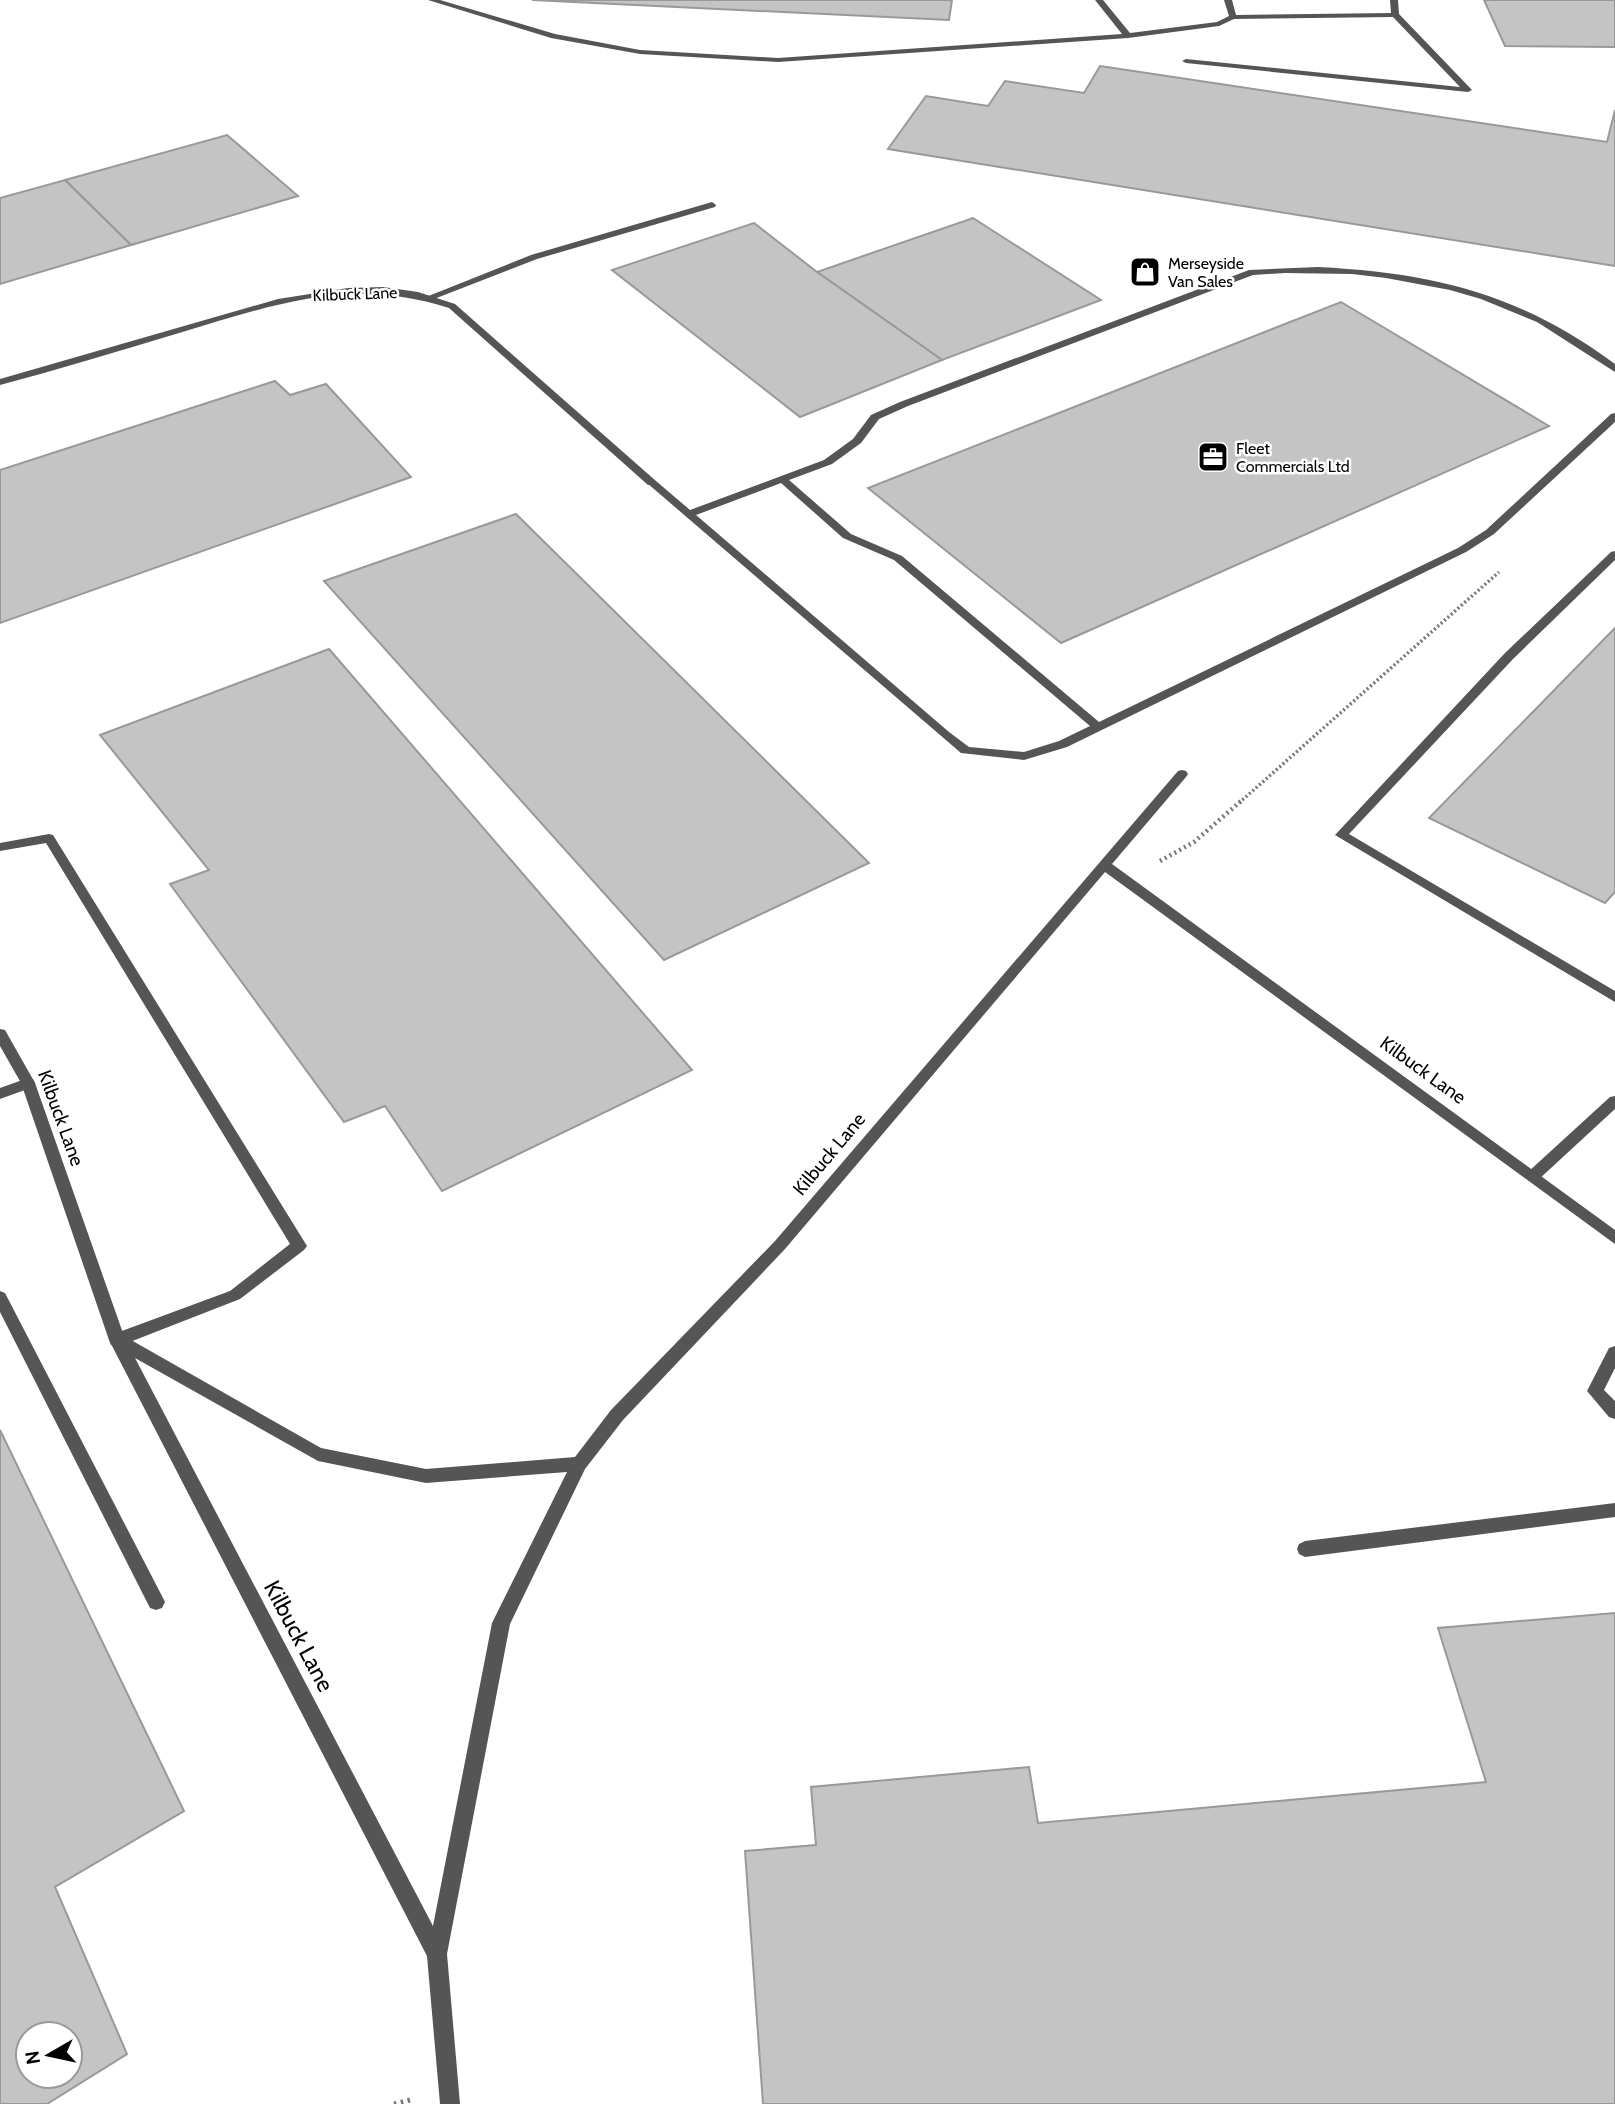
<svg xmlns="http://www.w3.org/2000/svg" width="1615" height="2104" font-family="Cabin,sans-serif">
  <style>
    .building { fill: #c4c4c4; stroke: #999; stroke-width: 2; fill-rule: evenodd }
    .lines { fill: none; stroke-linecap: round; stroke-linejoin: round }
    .path-far2 { stroke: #777; stroke-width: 3.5; stroke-dasharray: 2 2.5; stroke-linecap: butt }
    .path-far1 { stroke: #777; stroke-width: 4.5; stroke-dasharray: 2 3.5; stroke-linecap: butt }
    .path { stroke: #777; stroke-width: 5; stroke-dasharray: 2.5 4.5; stroke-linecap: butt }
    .service { fill: #555; fill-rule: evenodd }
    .minor { fill: #555; fill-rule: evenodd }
    .labels { text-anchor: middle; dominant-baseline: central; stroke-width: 5; stroke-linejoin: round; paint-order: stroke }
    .far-poi-label { font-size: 16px; fill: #000; stroke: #fff; text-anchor: start }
    .far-street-label { font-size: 16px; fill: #000; stroke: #fff }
    .street-label { font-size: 19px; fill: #000; stroke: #fff }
    .near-street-label { font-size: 23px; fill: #000; stroke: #fff }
  </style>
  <rect width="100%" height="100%" fill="#fff"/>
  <g class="building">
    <path d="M532,0H952L949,20Z"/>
    <path d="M1484,0H1615V47L1505,46Z"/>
    <path d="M1100,66L1607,142L1615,110V266L888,149L926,96L988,106L1005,81L1084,93Z"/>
    <path d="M227,135L298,196L131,245L65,180Z"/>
    <path d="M65,180L131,245L0,284V198Z"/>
    <path d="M973,218L1101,300L942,360L817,272Z"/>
    <path d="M754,223L817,272L942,360L800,417L612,270Z"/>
    <path d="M1341,302L1549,426L1061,643L868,488Z"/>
    <path d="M275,381L290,395L326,384L411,477L0,623V470Z"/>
    <path d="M516,514L869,863L664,960L324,581Z"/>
    <path d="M1615,628V892L1605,903L1429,818Z"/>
    <path d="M329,649L692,1070L442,1191L385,1106L344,1122L170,884L209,870L100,735Z"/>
    <path d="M0,1430L184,1811L55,1887L127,2054L47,2104H0ZM28,2034H70V2076H28Z"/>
    <path d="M1615,1613V2104H763L745,1851L816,1845L811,1787L1029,1767L1038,1823L1486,1782L1438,1628Z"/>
  </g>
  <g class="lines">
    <path class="path-far2" d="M1239,803L1499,572"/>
    <path class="path-far1" d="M1160,861L1194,842L1241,801"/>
    <path class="path" d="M394,2104L410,2100"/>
    <g class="service">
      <path d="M428,0H440L555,34L640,50L778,58L1122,34L1095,0H1103L1130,33L1217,22L1229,16L1224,0H1232L1236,15L1391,13L1390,0H1398L1399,14L1472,90L1468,92L1186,63L1182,61L1186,59L1460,87L1393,17L1234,19L1219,26L1128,38L778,62L640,54L551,38Z"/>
      <path d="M712,202L716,205L715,207L537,259L434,299L426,297L531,255Z"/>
      <path d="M1318,267C1435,273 1520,294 1615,364V372L1537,322L1481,299L1450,290L1386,278L1352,274L1285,273L1253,275L908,406L879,419L861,443L832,464L789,480L851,534L902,556L1099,722L1458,548L1486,530L1611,414L1615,413V422L1494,534L1466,552L1067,747L1024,760L961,753L647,483L648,481H656L690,510L824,460L853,439L871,415L900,402L1249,270ZM781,483L843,538L894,560L1090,726L1059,741L1024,752L969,747L949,732L696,515Z"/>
      <path d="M1615,551V560L1513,659L1349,834L1615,991V1002L1335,835L1505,653L1611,552Z"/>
      <path d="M49,834L53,835L307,1246L304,1250L240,1299L117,1347L111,1345L109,1340L111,1335L230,1291L290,1244L46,843L0,851V843Z"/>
      <path d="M28,1078L33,1079L35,1083L33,1087L0,1099V1088Z"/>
      <path d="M1615,1096V1109L1538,1180H1528L1526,1176L1528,1172L1610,1097Z"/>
      <path d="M0,1291L5,1293L162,1596L165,1602L162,1608L156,1610L150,1608L0,1312Z"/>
      <path d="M1615,1346V1368L1604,1390L1615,1401V1419L1609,1417L1587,1391L1609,1348Z"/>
      <path d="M1615,1503V1517L1305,1557L1299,1554L1297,1549L1299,1544L1305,1541Z"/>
    </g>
    <g class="minor">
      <path d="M383,287L418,292L455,304L656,481V485H648L449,308C349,276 274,305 179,333C119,351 60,369 0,385V379L278,299L348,288Z"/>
      <path d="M1182,770L1186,771L1188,774L1186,777L1112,864L1615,1230V1244L1105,872L785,1249L623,1420L585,1469L510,1624L447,1954L460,2104H440L427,1956L109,1340L21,1083L0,1046V1029L5,1030L35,1083L124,1336L321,1448L426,1469L575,1457L611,1410L775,1241L1178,771ZM135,1358L318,1461L426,1483L567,1472L492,1623L433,1926Z"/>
    </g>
  </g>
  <defs>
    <g id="shop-square" transform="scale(1.575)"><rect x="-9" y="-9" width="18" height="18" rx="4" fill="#000" stroke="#fff"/><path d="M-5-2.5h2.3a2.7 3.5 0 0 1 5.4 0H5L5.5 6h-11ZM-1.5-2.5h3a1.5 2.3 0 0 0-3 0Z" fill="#fff"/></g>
    <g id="office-square" transform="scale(1.575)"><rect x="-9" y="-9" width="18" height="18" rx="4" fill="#000" stroke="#fff"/><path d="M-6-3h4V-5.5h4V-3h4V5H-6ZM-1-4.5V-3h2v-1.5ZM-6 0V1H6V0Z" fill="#fff"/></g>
  </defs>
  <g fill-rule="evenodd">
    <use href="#shop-square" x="1145" y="272"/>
    <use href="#office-square" x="1213" y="457"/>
  </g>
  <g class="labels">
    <g class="far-poi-label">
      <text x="1168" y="263">Merseyside<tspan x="1168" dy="18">Van Sales</tspan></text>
      <text x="1236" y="448">Fleet<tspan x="1236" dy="18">Commercials Ltd</tspan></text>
    </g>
    <g class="far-street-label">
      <text transform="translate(355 294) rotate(-2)">Kilbuck Lane</text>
    </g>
    <g class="street-label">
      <text transform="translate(1423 1070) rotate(36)">Kilbuck Lane</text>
      <text transform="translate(61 1118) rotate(70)">Kilbuck Lane</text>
      <text transform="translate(829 1154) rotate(-50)">Kilbuck Lane</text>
    </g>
    <g class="near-street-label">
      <text transform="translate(299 1636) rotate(62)">Kilbuck Lane</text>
    </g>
  </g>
  <g transform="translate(49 2055) rotate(261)"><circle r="33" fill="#ffffff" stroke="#999999" stroke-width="2"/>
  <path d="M0-5L12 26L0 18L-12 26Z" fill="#000000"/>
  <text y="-10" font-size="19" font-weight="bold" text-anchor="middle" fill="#000000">N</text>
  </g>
</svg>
